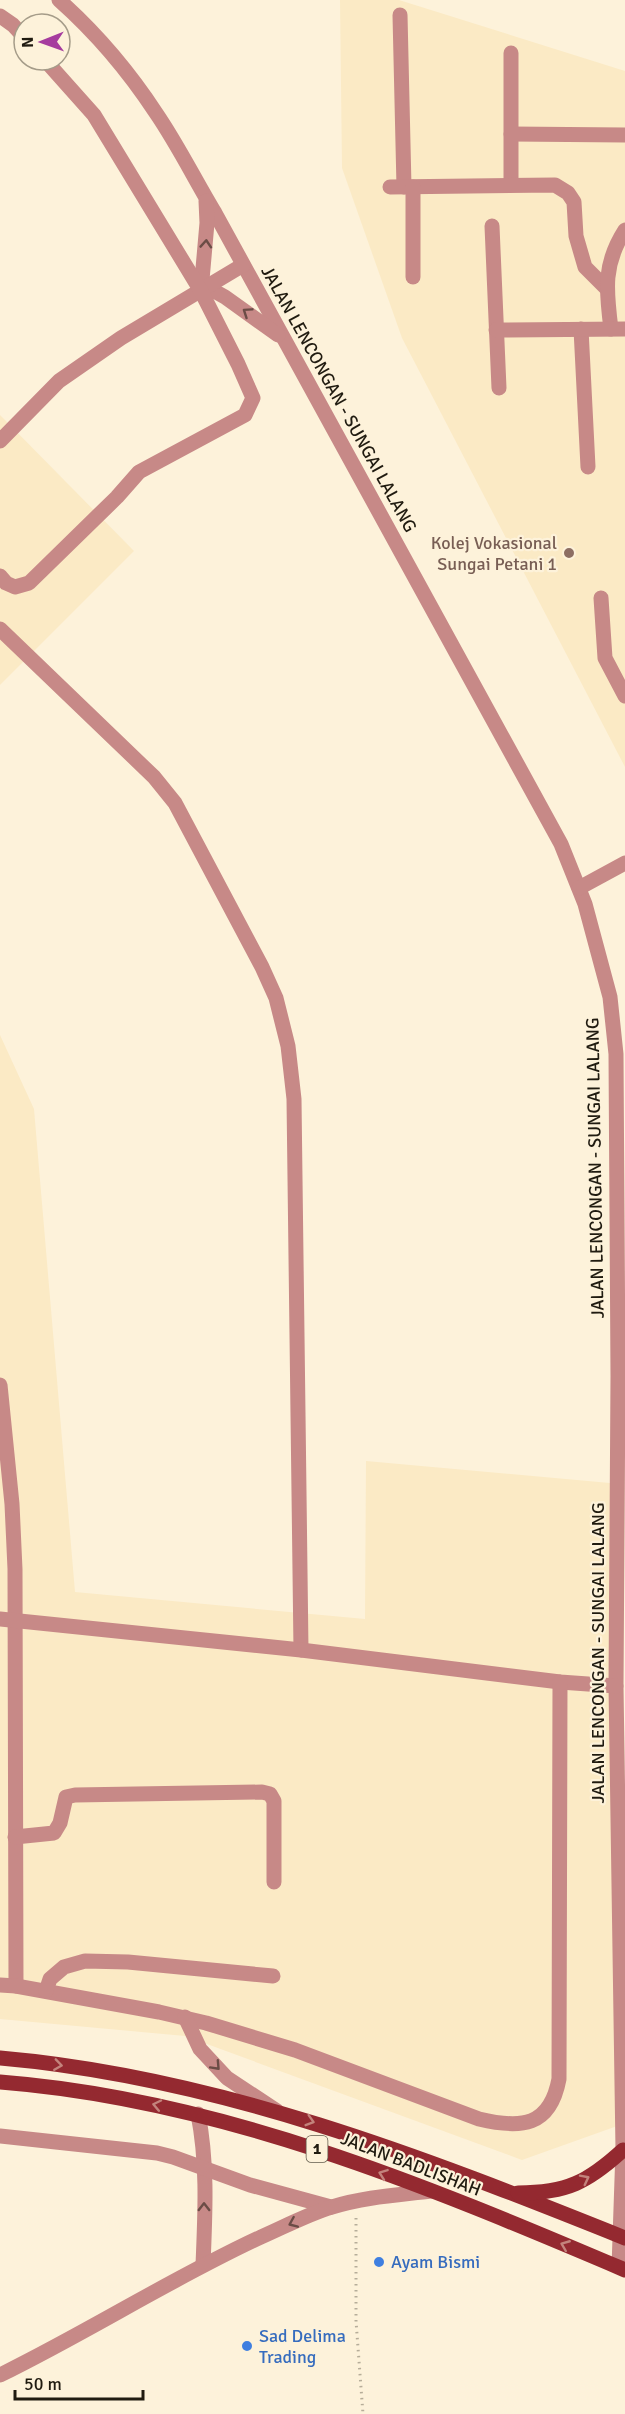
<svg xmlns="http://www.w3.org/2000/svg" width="625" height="2414" font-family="Signika,sans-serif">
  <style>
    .built { fill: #fbeac5 }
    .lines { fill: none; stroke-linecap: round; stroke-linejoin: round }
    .path { stroke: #b6ad99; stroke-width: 3; stroke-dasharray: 1.5 4.5; stroke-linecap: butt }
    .minor { stroke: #c78987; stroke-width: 15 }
    .major { stroke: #942930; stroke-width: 15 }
    .oneway { stroke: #6b4c46 }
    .oneway2 { stroke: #c3837c }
    .education-dot { fill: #8d6e63; stroke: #fdf2da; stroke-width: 2 }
    .shop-dot { fill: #3f7fe0; stroke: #fdf2da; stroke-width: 2 }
    .labels { text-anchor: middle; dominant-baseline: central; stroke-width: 4.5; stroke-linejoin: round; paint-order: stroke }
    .shield { fill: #fdf2da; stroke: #625c4d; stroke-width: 1.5 }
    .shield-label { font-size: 16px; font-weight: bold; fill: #201b10 }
    .street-label { font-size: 18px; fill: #201b10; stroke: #fdf2da }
    .education-label { font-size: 18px; fill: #785e54; stroke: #fdf2da; text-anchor: end }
    .shop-label { font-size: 18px; fill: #366cbe; stroke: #fdf2da; text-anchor: start }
  </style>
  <rect width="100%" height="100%" fill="#fdf2da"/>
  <g class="built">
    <path d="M340,0H399L625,71V767L402,338L342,168Z"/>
    <path d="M0,415L134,551L0,685Z"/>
    <path d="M0,1035L34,1109L75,1592L365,1619L366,1461L621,1484L620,2125L522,2160L185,2036L0,2019Z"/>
  </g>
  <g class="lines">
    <path class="path" d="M356,2218V2321L363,2414"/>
    <g class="minor">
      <path d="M59,0C95,32 129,72 156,113C178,145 195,180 215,213L561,844L585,904L610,997L616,1054L618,1376L616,1686L623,2150L619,2267"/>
      <path d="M400,15L404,187"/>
      <path d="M0,16L13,25L24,37"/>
      <path d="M511,134L625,135"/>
      <path d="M511,185V53"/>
      <path d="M390,187L555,185L568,193L574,202L576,236L585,267L606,288"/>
      <path d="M413,187V277"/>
      <path d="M492,226L499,388"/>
      <path d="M207,287L225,297L278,335"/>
      <path d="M201,291L207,223L206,201"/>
      <path d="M581,329L588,467"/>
      <path d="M611,329C606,290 603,264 625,230"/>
      <path d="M496,330L625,329"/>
      <path d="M0,441L59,381L121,338L243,265"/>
      <path d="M0,576L6,583L15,587L29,583L117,497L139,472L245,415L253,398L238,364L201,291L94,115L45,60"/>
      <path d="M601,598L605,658L625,696"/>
      <path d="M0,629L154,777L175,803L262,967L276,998L288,1046L294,1099L301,1650"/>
      <path d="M579,888L625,863"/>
      <path d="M0,1385L12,1504L15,1569L16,1986"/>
      <path d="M0,1619L301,1650L560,1682L616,1686"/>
      <path d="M15,1837L54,1833L60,1823L66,1797L75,1795L262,1792L270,1794L274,1801V1882"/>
      <path d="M0,1985L16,1986L159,2012L206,2023L295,2050L479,2119C521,2129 550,2127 559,2079L560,1682"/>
      <path d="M46,1991L50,1979L64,1967L85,1961L128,1962L273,1976"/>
      <path d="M185,2017L200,2049L227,2078L277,2111"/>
      <path d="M198,2114C208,2164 205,2215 203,2265"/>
      <path d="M0,2136L157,2153L173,2157L250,2185L331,2207"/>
      <path d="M0,2375C88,2332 172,2278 261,2237C284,2227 308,2214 332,2207C364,2197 398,2195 431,2191"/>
    </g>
    <g class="major">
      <path d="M0,2058C218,2077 423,2157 625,2238"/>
      <path d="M0,2082C219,2099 425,2185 625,2270"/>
      <path d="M518,2193C567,2193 588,2182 623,2150"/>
    </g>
  </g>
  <defs><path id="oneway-chevron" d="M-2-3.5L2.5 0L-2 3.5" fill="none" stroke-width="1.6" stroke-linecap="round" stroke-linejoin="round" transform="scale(1.5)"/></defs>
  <g class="oneway">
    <use href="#oneway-chevron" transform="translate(206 244) rotate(-86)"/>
    <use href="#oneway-chevron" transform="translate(247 312) rotate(-146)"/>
    <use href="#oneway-chevron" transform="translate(216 2066) rotate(47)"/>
    <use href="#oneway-chevron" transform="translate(204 2207) rotate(-90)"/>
    <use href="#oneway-chevron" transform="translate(293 2223) rotate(157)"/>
  </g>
  <g class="oneway2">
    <use href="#oneway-chevron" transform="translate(58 2065) rotate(8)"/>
    <use href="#oneway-chevron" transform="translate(157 2105) rotate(-168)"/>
    <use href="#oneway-chevron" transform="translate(310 2121) rotate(17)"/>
    <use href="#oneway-chevron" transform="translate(383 2174) rotate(-160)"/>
    <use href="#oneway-chevron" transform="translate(585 2179) rotate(-27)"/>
    <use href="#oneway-chevron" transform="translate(565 2245) rotate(-158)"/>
  </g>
  <circle class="education-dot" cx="569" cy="553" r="6"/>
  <g class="shop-dot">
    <circle cx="379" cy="2262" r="6"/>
    <circle cx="247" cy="2346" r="6"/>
  </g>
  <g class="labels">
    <rect class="shield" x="306.5" y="2136" width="21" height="26" rx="4.5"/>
    <g class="shield-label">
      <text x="317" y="2149">1</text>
    </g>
    <g class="street-label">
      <text transform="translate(339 399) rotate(61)">JALAN LENCONGAN - SUNGAI LALANG</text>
      <text transform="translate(595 1168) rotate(-91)">JALAN LENCONGAN - SUNGAI LALANG</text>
      <text transform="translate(598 1653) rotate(-90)">JALAN LENCONGAN - SUNGAI LALANG</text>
      <text transform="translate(411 2164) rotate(21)">JALAN BADLISHAH</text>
    </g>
    <g class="education-label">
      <text x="557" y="543">Kolej Vokasional<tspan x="557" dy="21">Sungai Petani 1</tspan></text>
    </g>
    <g class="shop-label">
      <text x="391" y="2262">Ayam Bismi</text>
      <text x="259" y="2336">Sad Delima<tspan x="259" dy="21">Trading</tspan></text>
    </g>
  </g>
  <g transform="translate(42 42) rotate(269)"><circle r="28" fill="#fdf2da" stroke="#a59c89" stroke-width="1.5"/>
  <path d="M0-4.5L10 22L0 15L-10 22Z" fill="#a63c9e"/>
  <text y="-9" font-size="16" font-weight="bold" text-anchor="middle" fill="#201b10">N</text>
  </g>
  <path d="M15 2390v9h128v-9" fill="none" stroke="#201b10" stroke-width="3"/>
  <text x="24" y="2390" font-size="18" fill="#201b10" stroke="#fdf2da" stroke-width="4.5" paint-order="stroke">50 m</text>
</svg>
